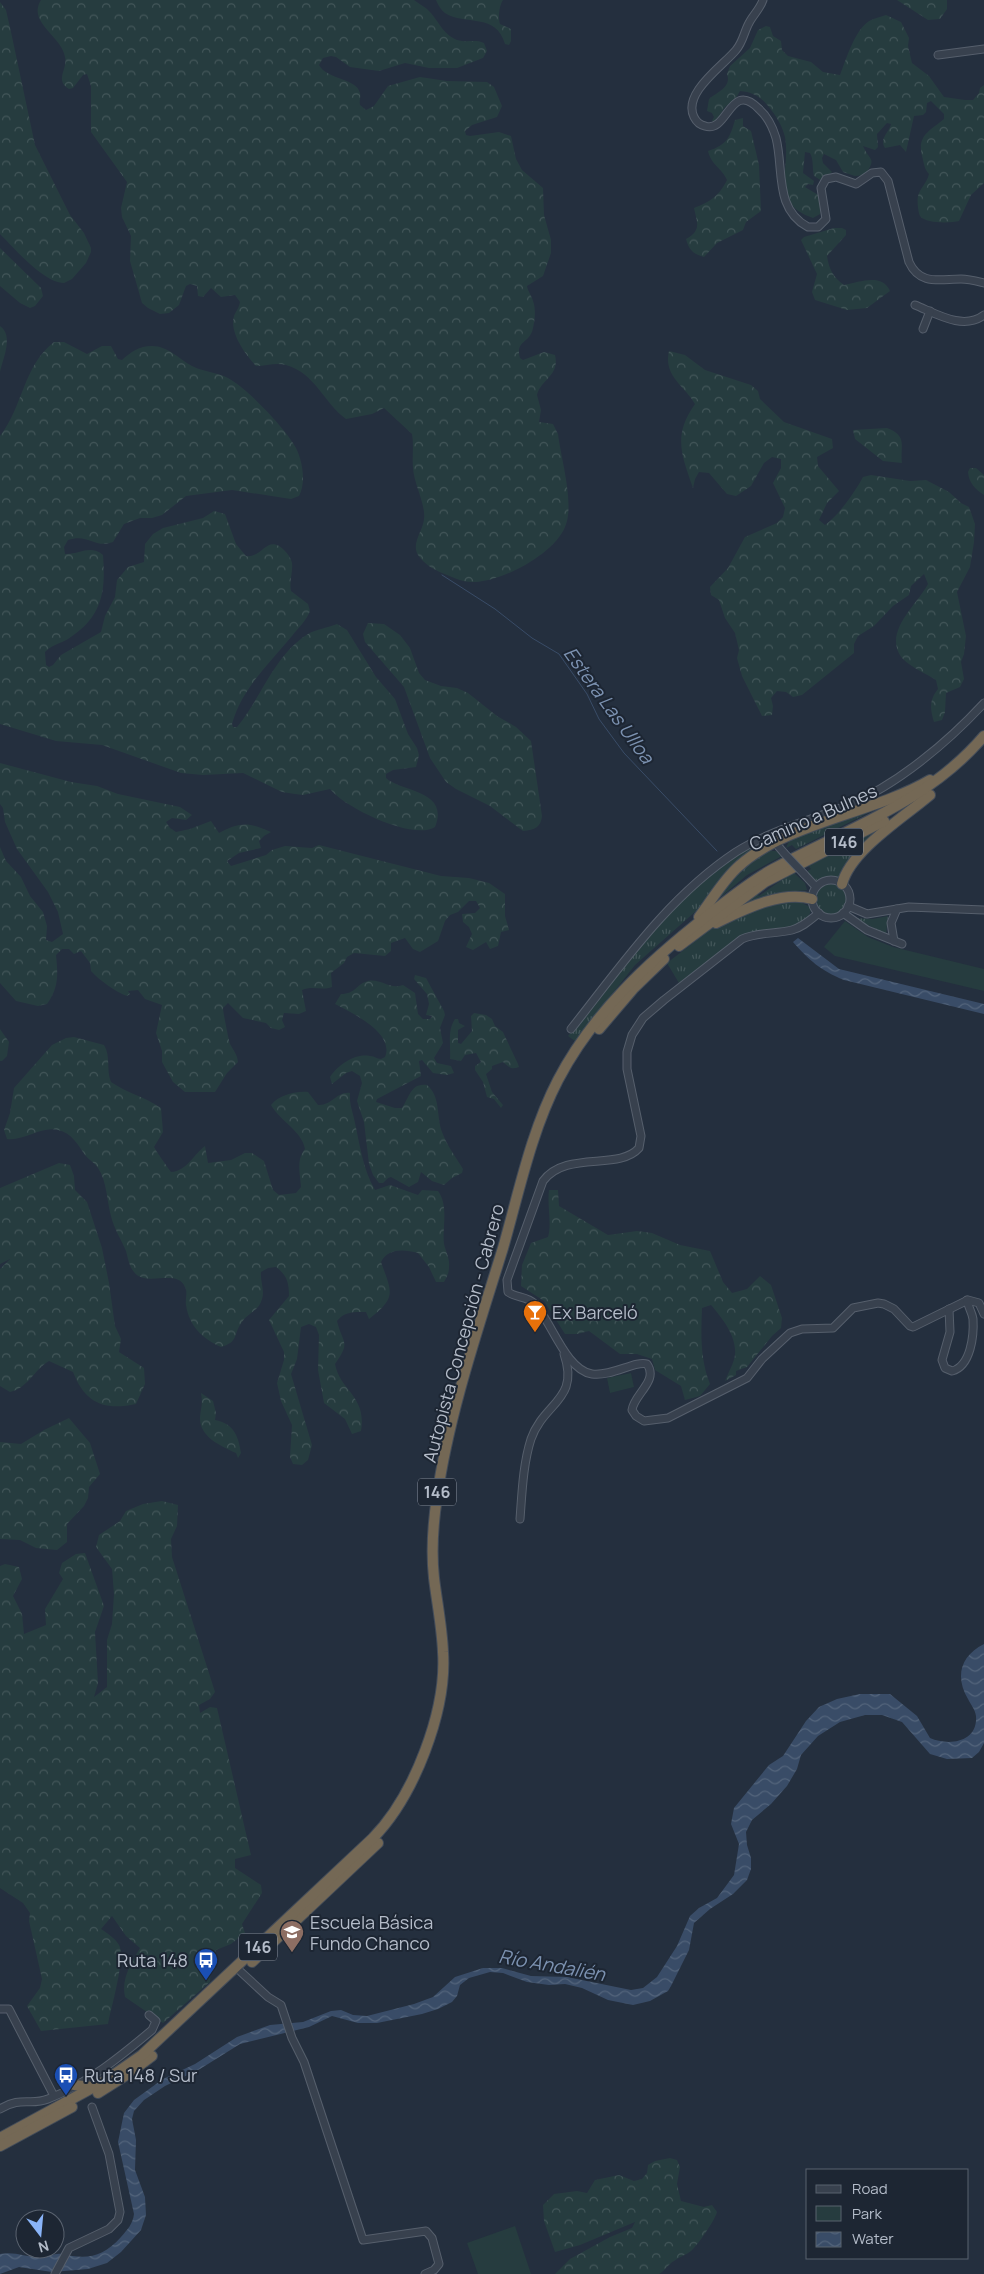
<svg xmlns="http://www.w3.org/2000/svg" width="984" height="2274" font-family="Manrope,sans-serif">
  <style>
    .grass { fill: url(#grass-tufts) }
    .forest { fill: url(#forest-crowns) }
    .park { fill: #263c3f }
    .water { fill: url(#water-waves) }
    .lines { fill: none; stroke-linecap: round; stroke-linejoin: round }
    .stream { stroke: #394c67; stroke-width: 1 }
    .minor-casing { stroke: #565f6c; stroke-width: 9 }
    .highway-casing { stroke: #434c59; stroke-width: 12 }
    .minor { stroke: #38414e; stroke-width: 7 }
    .highway { stroke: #746855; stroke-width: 10 }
    .minor-bridge-casing { stroke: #565f6c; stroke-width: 9; stroke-linecap: butt }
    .minor-bridge { stroke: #38414e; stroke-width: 7 }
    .labels { text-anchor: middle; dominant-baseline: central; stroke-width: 4; stroke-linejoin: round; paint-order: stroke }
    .shield { fill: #1d2633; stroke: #878f9c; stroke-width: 1 }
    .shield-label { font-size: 16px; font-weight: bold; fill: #b4bcc9 }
    .street-label { font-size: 18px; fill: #b4bcc9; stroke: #1d2633 }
    .poi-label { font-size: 18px; fill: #b4bcc9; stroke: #1d2633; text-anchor: start }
    .water-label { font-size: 19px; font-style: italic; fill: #7c92b1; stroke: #1d2633 }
  </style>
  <defs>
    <pattern id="grass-tufts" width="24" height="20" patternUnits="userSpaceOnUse" patternTransform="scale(1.25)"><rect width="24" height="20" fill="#263c3f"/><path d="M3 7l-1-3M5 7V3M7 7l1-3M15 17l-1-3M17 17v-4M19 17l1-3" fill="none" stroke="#435659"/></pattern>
    <pattern id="forest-crowns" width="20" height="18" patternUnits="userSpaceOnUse" patternTransform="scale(1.25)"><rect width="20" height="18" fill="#263c3f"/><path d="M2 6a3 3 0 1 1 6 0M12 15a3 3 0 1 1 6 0" fill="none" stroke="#435659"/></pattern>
    <pattern id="water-waves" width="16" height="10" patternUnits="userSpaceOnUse" patternTransform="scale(1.25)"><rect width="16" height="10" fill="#394c67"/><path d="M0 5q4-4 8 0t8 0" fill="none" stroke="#53647b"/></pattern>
  </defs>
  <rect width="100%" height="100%" fill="#242f3e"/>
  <g class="grass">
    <path d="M898,798L796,849L792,845L786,848L790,839L834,824Z"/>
    <path d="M891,822C871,839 851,853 841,877H832L817,881L806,872L811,869L807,864L825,857Z"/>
    <path d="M766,839L767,842L735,862L705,903L635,965L575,1041L568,1036C614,980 655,920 711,874C728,860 747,849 766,839Z"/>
    <path d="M770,851H776L782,856L747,875L716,901C728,883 748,855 770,851Z"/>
    <path d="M793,872L805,883L807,890L781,893L731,911L755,892L759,896Z"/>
    <circle cx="831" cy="899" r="16"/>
    <path d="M794,899L810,907L811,910L808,919L794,927L739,939L679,983L667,963L715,926L760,909Z"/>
    <path d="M888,916L886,934L854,918L873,919Z"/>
  </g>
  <g class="forest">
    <path d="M41,0H414C418,3 423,6 427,9C438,19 442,34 457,40C467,43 475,39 484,43L487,51L483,58L457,68H429L405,63L379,71L350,67L336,57L331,56L323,58L319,65C327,80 357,78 360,93C361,96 359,101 360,105L366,110L374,106L388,86L420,77L447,81L487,82L494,87L502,106L497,117L472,125L465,131L466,135L470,136L499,132L511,136L516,159L522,170L543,188L544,215L551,240V253L543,276L527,286C528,292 532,296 533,301C536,309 535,320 533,328C530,344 515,340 520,358L523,360L544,352L555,355C560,376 541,379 537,395L541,410L539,422L553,424L558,434C561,459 575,505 565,527C554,554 503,581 475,582C463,583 453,577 442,573C433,569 424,564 418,555C411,543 423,531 424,519C426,505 414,484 413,468C412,456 414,445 412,434L384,408L372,414L346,419C324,403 315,373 286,365C276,362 266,366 256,366C246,355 229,333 234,316C236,311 239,308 240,302L235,295L221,297L211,288L203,297L198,296L197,286L190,284L186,286L179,305L169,313L160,314L148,308L142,303L130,261L131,236L122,217L121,208L127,182L91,132V86L87,74L83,75L73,88L69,89C54,80 68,69 65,57C61,35 27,23 41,0Z"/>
    <path d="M436,0H503C499,6 498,18 500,24L511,29V41L509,45L505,44C496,12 465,26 445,13C441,10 438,5 436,0Z"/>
    <path d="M897,0H947V9L940,19L928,20Z"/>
    <path d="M0,2L6,10L11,32L35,145L70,215L84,233L91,248V252L86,263L72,279L64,283C44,283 14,248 0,234Z"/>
    <path d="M886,15L901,22L909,38L908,46L912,63L929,76L944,97L965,100H973L979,93L980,88L984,85V183L971,195L959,221C951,223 926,224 920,216C918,212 917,201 918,196C920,188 927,183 929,174C924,169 924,163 922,156C917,135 930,131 944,119V114L931,101L927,103L926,112L923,115L914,116L906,152L900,145L885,148C879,138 889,133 891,124L887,123L877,134L878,147L875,150L863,146C870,162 877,157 865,175L855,176L843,172L836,160L824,154L822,158L823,163L832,172L822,181L814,176C812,169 814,160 810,153L805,152L803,173L814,181L813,185L808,184L805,187L820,196L822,205L820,214L813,218C769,203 791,171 785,137C782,125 776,116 769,107C761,97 753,92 740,91L736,98L725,107L715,123L712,121L714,117L712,113L707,111L709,99C717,92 732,87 727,74L730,66L750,48L758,30L766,26L770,27L773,36L781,41L782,50L788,56L811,62L823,72L840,75C846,60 855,28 871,20C875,18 881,17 886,15Z"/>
    <path d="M743,118V126L751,131L759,165L761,211L746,222L743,230L717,243L704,257C693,254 689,250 686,239C702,230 697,223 694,208C710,202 719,196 727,180C722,168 711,165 708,151C727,145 730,137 735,120Z"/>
    <path d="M834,228H842L846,230V235L827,256C829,269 833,277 844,285C860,282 882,273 890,291L867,308L847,310L815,300L812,292L817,274L801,240L804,237Z"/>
    <path d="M0,248L41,288L43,296L35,306L30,308L20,303L0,286Z"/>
    <path d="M0,326C14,336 3,358 0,372Z"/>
    <path d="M54,342H64L87,354L102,346H111L118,359L122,360C131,352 139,346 152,346C168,346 179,359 192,366C203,372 217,372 228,378C247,388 287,430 296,448C303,462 306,483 299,496L291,499L232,490L186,496L162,515L152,518H140L124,524L113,542C94,549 89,533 68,540L64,547L65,554C79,555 90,544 103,555C106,593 102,617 68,639C61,643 50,646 45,652L46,665L49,667L53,665L61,655L101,632L105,616L115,597L117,580L128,567L144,562L145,544L153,534L163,528L203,518L214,511L225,514L236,544L246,556C262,559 267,533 284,550C288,554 291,558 292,563C293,573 289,581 291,591L308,604L310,611C307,620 298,628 292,636C269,664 242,688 232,724L233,727H237C262,697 274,655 308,634C316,629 328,628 337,624L347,630L376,677L395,699L408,734L417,748L419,755L416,767L393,770L386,774V778C401,792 450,790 435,827C414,841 345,808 330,789L303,795L295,794L282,792L243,773L203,775L181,773L102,745L56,741L0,724V436C23,407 23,366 54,342Z"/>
    <path d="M669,351L685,355L705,370L751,385L758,391L760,399L784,422L832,439L833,448L817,457L818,466L839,491L827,503L819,520L825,525C838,516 855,492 863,477L871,475L910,481L926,480L949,492L961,503L969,507L975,524L974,542L970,567L957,592L966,636L964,654L961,662L964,679L960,687L946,693L945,712L942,720L934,722C930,709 929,700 938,689L936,680C925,673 912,668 903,659C881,633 917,605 928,584L924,574L911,586L909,595L893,606L874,626L858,636L854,644V653L802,695L793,697L786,692L777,691L771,698L773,706L772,715L762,716L742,676L737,658L739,650L735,633L725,618L719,600L711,595L710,587L728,568L745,537L777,523L783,517L785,508L773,483L781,468V459L772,457L764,463L751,486L736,496L727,494L709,473L699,472L695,479L693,488C681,454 673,435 695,404C685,386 663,376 669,351Z"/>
    <path d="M887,428C908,436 900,446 902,463L883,461L855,439L853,430Z"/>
    <path d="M970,468H976L984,475V495C975,489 969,483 968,472Z"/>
    <path d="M368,623L384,624L400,635L410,648L419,673L425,680L441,686L457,688L468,693L497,716L516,727L531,741L542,816C541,827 535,830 523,831L490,806L456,789L446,782L430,758L404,687L365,642L363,634Z"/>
    <path d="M0,763L71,782L97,786L118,794L180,807L192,815L186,820L172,818L166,822L170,828L176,832L190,829L211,821L219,833C240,822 249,822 271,832L264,836L259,841L261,848L239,853L227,861L231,866L266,855L272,850L285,846L312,848L319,845L441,876L469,878L489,883L505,894V916L509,930L501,932L498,946L490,949L486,942L473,950L466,947L472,934L469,927L463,922L462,914L475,913L480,908L476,901H469L458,912L450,915L445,921L438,941L420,952L413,949L405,938L391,943V951L385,956L354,953L347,957L344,963L331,973L332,987C321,991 313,985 302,990L306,1011L299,1014L284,1013L282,1020L285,1027L279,1030L271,1028L266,1023L243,1018L228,1003L223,1008C223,1012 229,1041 230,1044C234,1051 237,1054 238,1062L227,1073L215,1092H185L173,1082L162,1062V1051L156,1033L162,1005L145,999L138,990L128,991L130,994L127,996C116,992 99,980 91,971L90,963L81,951L74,954L69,949H62L56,955C58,974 59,988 47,1004L38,1006L16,1001L0,983V847L6,861L21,877L30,896L43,912L47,926L46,940L52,942L63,934L58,912L48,892L17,849L5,822L3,808L0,804Z"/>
    <path d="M415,975L426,978L444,1011L445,1015L440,1028L443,1043L434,1058L437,1063L451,1066L454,1073L447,1075L433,1073L422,1060L419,1061L421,1076L377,1099L376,1102L395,1108H402C409,1098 411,1082 427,1085C441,1097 436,1115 442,1132C447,1146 456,1157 463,1169L462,1173L452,1178L444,1185L432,1181L421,1172L418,1182L409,1187L391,1177L388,1178L383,1183H379L373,1175L369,1164L364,1122L357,1101L362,1083L360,1076L352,1071L346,1073L332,1084L330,1077C338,1065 355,1053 370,1056C375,1056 376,1059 381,1059L385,1057C395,1033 352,1013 335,1004L341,994C356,994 356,984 368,981C381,978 389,990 403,985L415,993L418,1014L423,1019H430L432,1016L426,1015L429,1004L427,994L414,979Z"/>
    <path d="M474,1013L486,1015L492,1019L495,1026L503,1032L518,1064L519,1067C511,1070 509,1067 503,1062L492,1066V1069L486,1074L492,1092L503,1105L501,1108L494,1099L487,1097L483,1082L475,1070V1066L481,1062L476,1053L465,1055L461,1061L450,1059C451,1045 447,1031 455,1019H458L459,1023L465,1026L458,1030V1043L461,1044L472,1031L471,1016Z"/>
    <path d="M0,1029L9,1042L7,1056L2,1061H0Z"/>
    <path d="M74,1037L104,1045C111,1056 106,1070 111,1082C127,1093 145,1097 161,1108L163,1132L154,1147C158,1154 166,1165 171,1172C187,1171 193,1155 205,1146L208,1163L231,1160L245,1153H252L264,1161L273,1190L279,1195L296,1193L301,1187C300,1173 296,1160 305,1149C302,1131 280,1121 271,1105C279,1095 296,1091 308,1092L318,1105C332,1106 337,1091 350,1093C349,1104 353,1112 355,1123C360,1146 363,1169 375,1190L390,1185L418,1195L422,1190L438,1191C449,1206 442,1227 444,1244C446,1252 450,1259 449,1267C449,1273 447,1277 444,1282H436L429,1267L418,1253C404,1249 388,1248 381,1262C392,1293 397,1297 369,1319L366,1312C354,1312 345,1311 337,1321C343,1345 351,1341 335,1364C340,1391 367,1396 361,1431L352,1434L345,1419L324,1403L318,1370L319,1335L316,1327L309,1324L301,1327L297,1359L291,1374L312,1445L308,1460L302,1465L293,1464L290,1457L292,1425L281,1401L277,1383L284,1360V1352L269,1320L289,1296C289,1283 287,1275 276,1267L268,1268L261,1272C260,1281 265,1291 262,1299C259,1311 248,1313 242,1322C233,1334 239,1342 221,1347C203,1339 189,1326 186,1305C185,1299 188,1292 185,1287C177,1268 146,1288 134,1272C129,1266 128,1258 126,1251C121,1239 114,1229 111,1216C107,1202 107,1181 98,1168C95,1163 89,1160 85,1155C78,1145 72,1133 58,1130C41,1126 25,1141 7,1139L4,1130L10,1113L14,1088L52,1045L66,1038Z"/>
    <path d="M59,1163L70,1165L74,1176L75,1190L87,1202L102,1248L109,1283L115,1326L121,1339L119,1352L144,1368L145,1384L136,1404C104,1411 85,1403 73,1372L49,1361C34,1370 28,1388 10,1392L0,1386V1269L10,1259L0,1264V1188Z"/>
    <path d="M549,1190H558L559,1206L608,1235L637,1231L652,1233L680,1245L710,1251L723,1282L732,1293L747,1289L760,1276L771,1285L782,1318L781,1328L772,1336L747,1367L736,1371V1375L725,1381C728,1373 734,1363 735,1355C737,1336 722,1318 711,1305L702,1308C701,1334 700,1359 710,1384L700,1396L685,1400L681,1386L655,1370L652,1359L637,1354H620L589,1331L577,1334H565L544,1301L521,1286L522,1265L531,1243L548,1237C552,1224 547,1206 549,1190Z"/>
    <path d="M201,1393L213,1401L216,1413L215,1420C234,1424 238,1435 241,1453L238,1458L236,1453C221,1446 199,1437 200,1417C201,1408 203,1403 201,1393Z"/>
    <path d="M69,1418L90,1443L100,1474L89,1487L88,1498L84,1506L67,1524V1542L57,1550L36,1548L20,1540L0,1539V1442L21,1444L44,1430Z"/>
    <path d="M162,1501L178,1505L177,1526L171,1539L172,1557L215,1692L210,1699L199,1705L200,1713L210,1707L217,1708L251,1855L235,1859V1868L261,1885L262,1893L242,1924L245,1933L231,1944L216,1950L211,1962L210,1982L163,2023L125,1997C121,1979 131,1963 140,1948L126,1936L112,1916L101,1929C107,1933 115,1938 119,1945C126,1958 111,2007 108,2024L41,2031L27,2006L40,1988L42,1979L29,1921L30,1913L23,1903L0,1888V1566L5,1564L19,1567L22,1579L13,1596L22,1614L24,1634L46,1625L45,1609L63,1579L59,1573L62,1563L76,1554L85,1553L104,1606L95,1632L98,1683L94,1697L107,1687V1640L112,1624L114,1594L112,1569L96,1547L99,1535L120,1521L126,1511L143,1504Z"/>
    <path d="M670,2158L677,2160L680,2167L677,2184L681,2201L704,2207L712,2205L717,2212C715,2220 698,2245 691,2251C686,2255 679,2257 674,2261C668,2264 665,2271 659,2274H555L570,2259L610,2237L632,2228L635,2222L580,2245L555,2252L544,2221L543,2205L554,2194L577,2191L587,2193L595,2180L619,2175L634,2181L642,2179L647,2173L648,2165L655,2161Z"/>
  </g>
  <g class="park">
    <path d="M845,921L868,937L893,947L984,969V991L835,956L824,947Z"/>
    <path d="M631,1373L634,1387L610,1393L607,1378Z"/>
    <path d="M515,2226L531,2274H478L467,2243Z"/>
  </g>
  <g class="water">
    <path d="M798,938L839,969L984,1004V1014L844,980C820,970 810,961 793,942Z"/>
    <path d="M984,1644V1743L979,1752L972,1758L947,1759L930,1754L902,1722L882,1715H865L840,1722L818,1736L801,1755L797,1769L787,1786L771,1804L752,1820L746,1832L747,1845L751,1858V1869L747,1880L733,1894L710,1909L694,1923L689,1950L671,1986L668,1991L650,2001L633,2005L608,2000L582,1988L565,1984L549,1985L527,1982L503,1973L490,1972L469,1978L460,1985L457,1996L452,2002L438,2009L422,2014L377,2023H358L332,2016L309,2027L240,2044L200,2069L165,2086L144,2100L134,2111L132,2119L136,2140L135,2170L145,2197L146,2215L141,2230L121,2252L107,2263L88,2269L52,2272L19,2267L0,2274V2254C15,2251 28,2258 42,2257C48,2256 55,2253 62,2254C87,2260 103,2257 121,2237C127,2230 133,2224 134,2214L118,2142L124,2113L134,2100L163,2079L195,2064L237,2037L270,2025L303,2022L331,2011L341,2010L353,2015L367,2016L414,2004L433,1997L455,1977L483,1968H502L531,1976L567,1977L631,1990L643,1988L657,1977L677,1946L690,1916L699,1908L717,1898L734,1875L739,1844L731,1824L734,1808L769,1765L783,1756L806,1721L819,1707L837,1699L860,1694H890L917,1716L930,1738C948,1746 978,1743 976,1716C975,1709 971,1705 968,1699C955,1677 960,1656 984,1644Z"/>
  </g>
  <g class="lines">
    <path class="stream" d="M442,575L495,609L532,638L559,654L587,694L599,719L624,753L717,851"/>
    <g class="minor-casing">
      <g id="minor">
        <path d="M763,0C760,9 753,15 749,23C744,32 743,42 736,50C724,65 682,93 694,117C696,121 700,125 705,126C728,134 730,79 759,109C767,116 773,128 776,138C784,169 774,209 808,227H818L826,219L821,188L826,179L836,177L856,184L872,173L881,172L888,181L909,262C920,286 940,279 961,279C969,279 976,281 984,283"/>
        <path d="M938,55L984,49"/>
        <path d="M915,305C935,313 963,331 984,315"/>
        <path d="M923,329L930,311"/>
        <path d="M772,839L784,853"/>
        <path d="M804,874L816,887"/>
        <circle cx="831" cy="899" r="19"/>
        <path d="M848,906L867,914L909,907L984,910"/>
        <path d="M819,913C810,920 803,927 792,930C776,934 758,932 742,939L664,1000L643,1018L632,1035L627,1052V1069L641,1136L639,1148C619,1171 566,1150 543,1181L507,1280L508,1292C516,1298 527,1296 535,1304C552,1323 566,1370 592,1374C611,1377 636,1360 647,1364C659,1381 634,1394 632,1410L636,1416L644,1421L668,1418L747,1378L762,1359L790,1333L802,1329L833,1328L853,1308L878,1303L884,1304L894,1309L910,1326L913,1327L968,1300L979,1303L984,1314"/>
        <path d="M843,913L867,930L902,944"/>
        <path d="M894,941L891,923L897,909"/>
        <path d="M571,1029C621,966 668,897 736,852C771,830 810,821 848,805C897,785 948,742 984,703"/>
        <path d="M949,1309L950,1332L942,1360L945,1368L952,1371C971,1366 974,1335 973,1319C972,1312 968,1307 967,1300"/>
        <path d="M520,1519C522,1493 523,1464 531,1439C544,1402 580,1400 564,1354"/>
        <path d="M241,1972L268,1997L281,2005L292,2038L304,2062L363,2240L426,2231L432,2238L439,2264L434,2270L425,2274"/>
        <path d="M0,2009H9L54,2096"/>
        <path d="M0,2109C21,2096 31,2106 48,2099C87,2084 121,2056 152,2030L156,2021L149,2015"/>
        <path d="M55,2274L69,2248L109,2229L118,2220L120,2212L109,2154L92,2107"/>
      </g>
    </g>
    <g class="highway-casing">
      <g id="highway">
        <path d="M842,884C851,850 903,818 930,795"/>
        <path d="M699,917C712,900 723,880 739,866C786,823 874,813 930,780"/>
        <path d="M716,923C743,910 781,890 812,899"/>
        <path d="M679,946L765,882L884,821"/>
        <path d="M599,1029L633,989L664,959"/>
        <path d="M252,1962L378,1843"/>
        <path d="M74,2085L94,2087"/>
        <path d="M98,2093L128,2074L152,2056"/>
        <path d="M0,2138L103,2082L142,2055L373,1838C414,1796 447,1711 443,1652C442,1627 437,1603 434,1578C431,1551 433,1524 437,1497C449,1413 478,1329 503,1248C519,1192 531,1132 558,1080C593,1013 648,962 707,916C729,899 749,882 773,869C848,828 927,803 984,736"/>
        <path d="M0,2146L72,2107"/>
      </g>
    </g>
    <use href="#minor" class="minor"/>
    <use href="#highway" class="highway"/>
    <g class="minor-bridge-casing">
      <path id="minor-bridge" d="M784,853L804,874"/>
    </g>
    <use href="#minor-bridge" class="minor-bridge"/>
  </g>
  <defs>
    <g id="bar-pin" transform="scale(1.25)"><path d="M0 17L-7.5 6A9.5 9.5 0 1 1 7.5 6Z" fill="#e8710a" stroke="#1d2633"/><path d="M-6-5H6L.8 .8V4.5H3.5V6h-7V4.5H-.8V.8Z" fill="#fff"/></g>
    <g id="school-pin" transform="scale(1.25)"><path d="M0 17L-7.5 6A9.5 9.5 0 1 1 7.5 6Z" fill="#8d6e63" stroke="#1d2633"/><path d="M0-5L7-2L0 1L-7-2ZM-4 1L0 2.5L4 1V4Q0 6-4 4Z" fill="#fff"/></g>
    <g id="bus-pin" transform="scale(1.25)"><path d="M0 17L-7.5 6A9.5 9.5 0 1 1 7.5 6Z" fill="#1a4fb4" stroke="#1d2633"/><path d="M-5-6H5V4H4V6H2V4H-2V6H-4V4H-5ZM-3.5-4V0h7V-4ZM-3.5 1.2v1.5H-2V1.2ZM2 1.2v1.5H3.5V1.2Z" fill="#fff"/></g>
  </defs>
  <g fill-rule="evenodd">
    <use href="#bar-pin" x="535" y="1312"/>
    <use href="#school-pin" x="292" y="1932"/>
    <use href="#bus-pin" x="206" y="1960"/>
    <use href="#bus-pin" x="66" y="2075"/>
  </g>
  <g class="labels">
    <g class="shield">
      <rect x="825" y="828.5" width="38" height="27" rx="4"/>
      <rect x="418" y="1478.5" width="38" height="27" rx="4"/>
      <rect x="239" y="1933.5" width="38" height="27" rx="4"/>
    </g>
    <g class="shield-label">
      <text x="844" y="842">146</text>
      <text x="437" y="1492">146</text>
      <text x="258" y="1947">146</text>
    </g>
    <g class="street-label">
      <text transform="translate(813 817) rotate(-24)">Camino a Bulnes</text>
      <text transform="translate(463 1333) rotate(-75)">Autopista Concepción - Cabrero</text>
    </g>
    <g class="poi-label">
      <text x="552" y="1312">Ex Barceló</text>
      <text x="310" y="1922">Escuela Básica<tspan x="310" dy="21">Fundo Chanco</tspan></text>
      <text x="188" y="1960" text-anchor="end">Ruta 148</text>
      <text x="84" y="2075">Ruta 148 / Sur</text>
    </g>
    <g class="water-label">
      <text transform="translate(609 705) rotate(54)">Estera Las Ulloa</text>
      <text transform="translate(552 1965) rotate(10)">Río Andalién</text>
    </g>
  </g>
  <rect x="806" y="2169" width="162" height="90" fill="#1d2633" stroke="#59626f"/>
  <rect x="816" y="2185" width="25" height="8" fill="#38414e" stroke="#59626f"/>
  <text x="852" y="2194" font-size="15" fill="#b4bcc9">Road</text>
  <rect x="816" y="2206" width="25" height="15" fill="#263c3f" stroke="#59626f"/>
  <text x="852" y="2219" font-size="15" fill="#b4bcc9">Park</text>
  <rect x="816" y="2232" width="25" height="15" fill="url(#water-waves)" stroke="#59626f"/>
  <text x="852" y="2244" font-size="15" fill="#b4bcc9">Water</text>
  <g transform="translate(40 2234) rotate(164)"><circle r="24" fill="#1d2633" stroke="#59626f"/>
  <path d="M0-4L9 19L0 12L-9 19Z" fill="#8ab4f8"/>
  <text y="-8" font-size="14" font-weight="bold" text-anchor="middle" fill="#b4bcc9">N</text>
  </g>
</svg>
